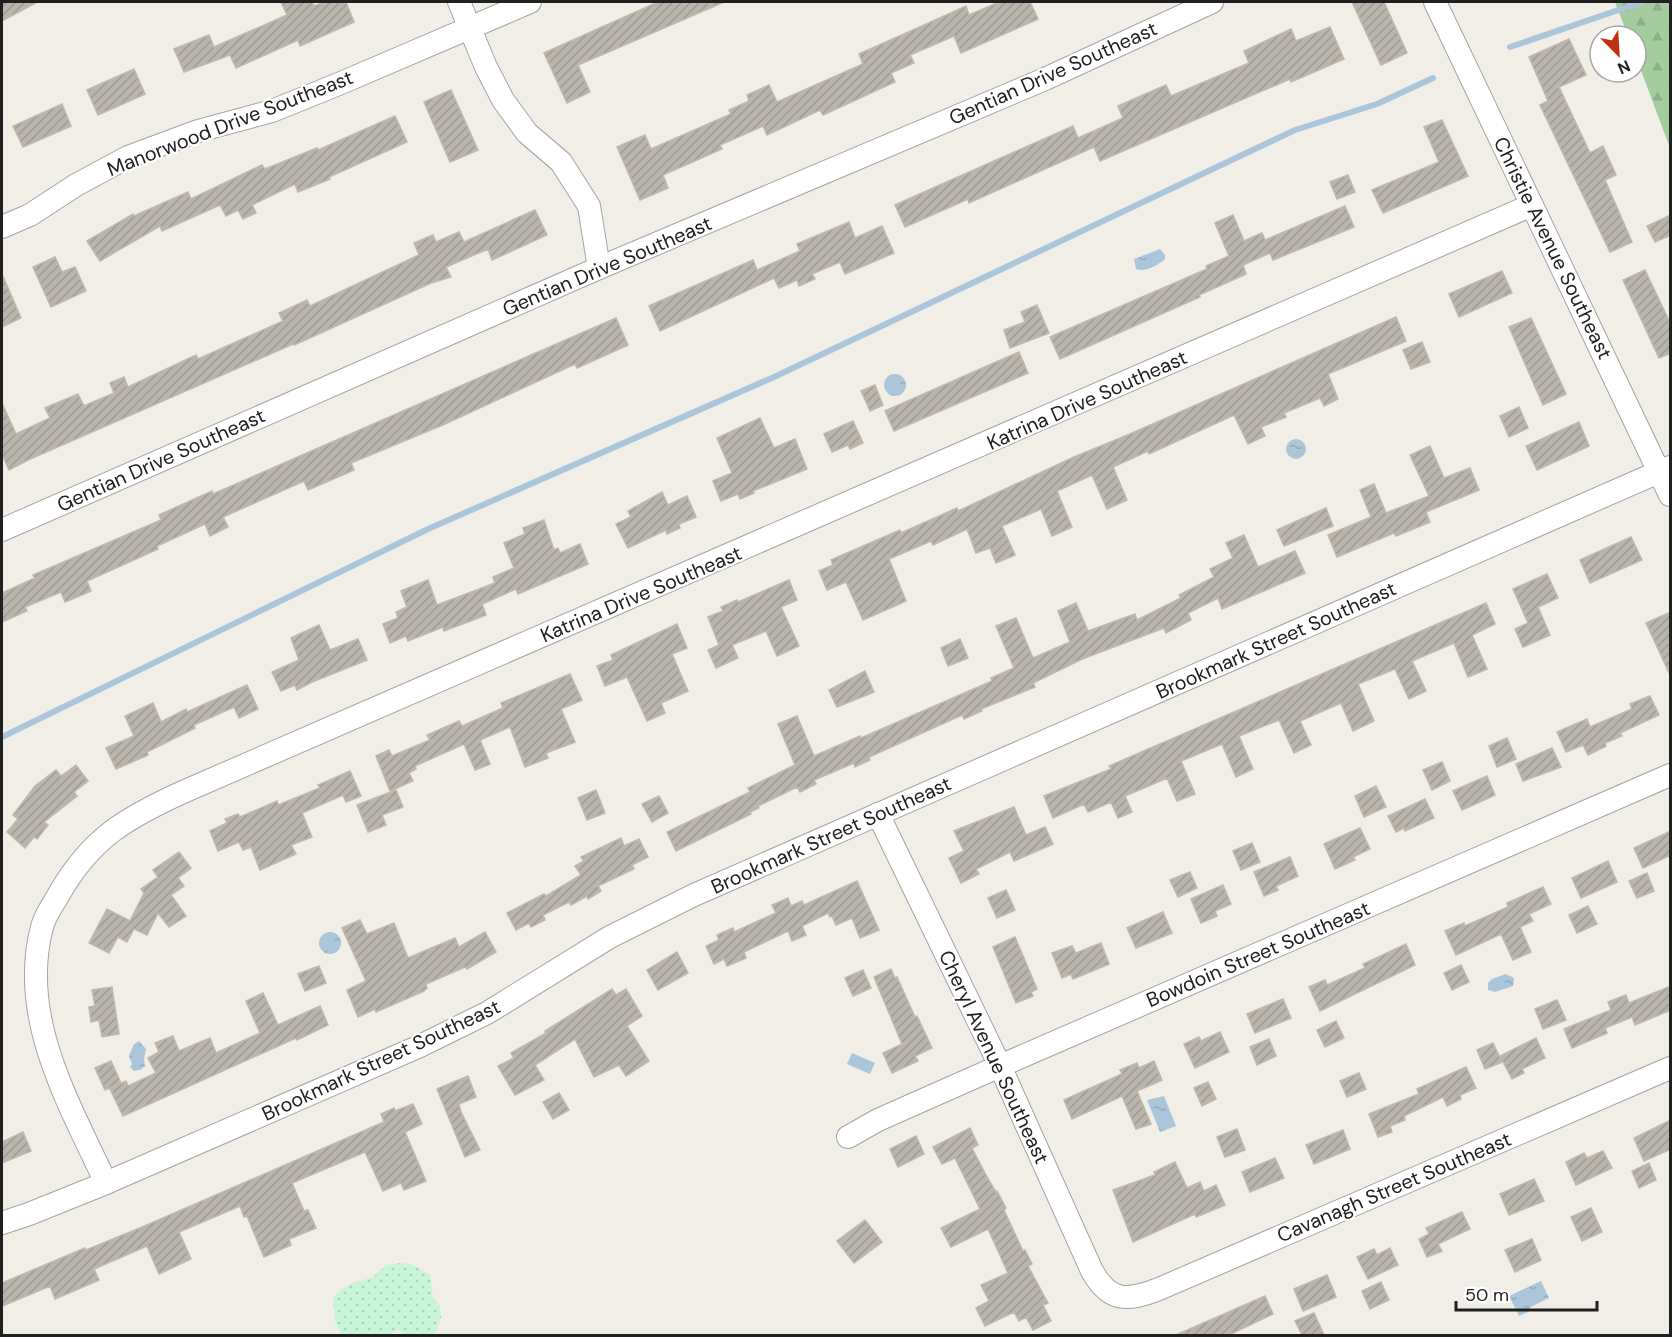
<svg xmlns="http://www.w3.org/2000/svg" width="1672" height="1337" font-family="'DM Sans',sans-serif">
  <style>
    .forest { fill: url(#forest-firs) }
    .park { fill: url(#park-dots) }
    .water { fill: url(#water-ripples) }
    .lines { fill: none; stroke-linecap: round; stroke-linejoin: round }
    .stream { stroke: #abc6da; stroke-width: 6 }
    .building { fill: url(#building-hatch); stroke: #c0b8ab; stroke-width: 1.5 }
    .minor-casing { stroke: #a4a4a4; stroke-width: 24 }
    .minor { stroke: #fff; stroke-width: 22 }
    .labels { text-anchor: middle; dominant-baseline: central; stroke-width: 4.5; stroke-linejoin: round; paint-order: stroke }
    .street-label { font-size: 20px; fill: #202020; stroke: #fff }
  </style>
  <defs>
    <pattern id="forest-firs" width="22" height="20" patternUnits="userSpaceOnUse" patternTransform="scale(1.5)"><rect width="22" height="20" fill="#a4cc9f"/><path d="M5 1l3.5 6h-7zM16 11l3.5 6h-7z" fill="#8daf89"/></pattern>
    <pattern id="park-dots" width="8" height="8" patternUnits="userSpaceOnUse" patternTransform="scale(1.5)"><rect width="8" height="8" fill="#c8f5d5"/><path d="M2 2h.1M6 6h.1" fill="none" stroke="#acd2b7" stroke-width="1.8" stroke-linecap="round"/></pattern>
    <pattern id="water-ripples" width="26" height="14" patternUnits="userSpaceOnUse" patternTransform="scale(1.5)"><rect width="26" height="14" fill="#abc6da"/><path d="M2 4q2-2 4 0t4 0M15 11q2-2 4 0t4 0" fill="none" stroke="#93aabb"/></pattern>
    <pattern id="building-hatch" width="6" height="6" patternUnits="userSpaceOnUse" patternTransform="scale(1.5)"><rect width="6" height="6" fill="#b9b5ad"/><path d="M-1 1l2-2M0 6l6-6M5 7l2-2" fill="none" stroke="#9f9b95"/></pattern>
  </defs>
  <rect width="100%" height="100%" fill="#f0eee7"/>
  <path class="forest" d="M1615,2H1670V148L1636,57V36H1628Z"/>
  <path class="park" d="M401,1263L411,1264L430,1275L433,1298L440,1306L441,1318L436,1332L431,1335H404L399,1330L388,1335H341L335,1321L333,1298L339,1291L350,1284L373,1277L386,1265Z"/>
  <g class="water">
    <path d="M1160,249L1165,255V259C1158,265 1145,273 1136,269L1134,259Z"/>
    <circle cx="895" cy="385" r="11"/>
    <circle cx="1296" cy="449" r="10"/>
    <circle cx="330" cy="943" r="11"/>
    <path d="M1506,974L1514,978L1513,986L1495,992L1488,990V983L1492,979Z"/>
    <path d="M139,1041L146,1049L144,1059L145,1066L140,1070L134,1071L130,1067L132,1064L129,1056L134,1044Z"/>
    <path d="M852,1053L875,1063L870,1074L847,1064Z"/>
    <path d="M1164,1096L1176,1126L1160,1132L1147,1100Z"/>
    <path d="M1541,1281L1549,1298L1529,1308L1530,1311L1519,1316L1509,1296Z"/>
  </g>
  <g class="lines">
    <g class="stream">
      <path d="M1510,47L1642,2"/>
      <path d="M2,737L428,529L774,377L1295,130L1377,104L1433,78"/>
    </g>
  </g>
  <g class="building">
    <path d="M2,2H37L2,21Z"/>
    <path d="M281,2H312L314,6L325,2H346L354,22L300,46L298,40L236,68L230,55L184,72L174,49L209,35L214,47L287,15Z"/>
    <path d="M658,2H724L578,65L590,92L567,103L544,53Z"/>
    <path d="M999,2H1030L1038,19L961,53L954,36L910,55L914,63L891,73L895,82L823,115L820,110L767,135L763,126L720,145L722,149L663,175L668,188L640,200L617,147L645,135L651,149L731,114L729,110L749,101L747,95L769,85L777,102L863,64L859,54L922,26L966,6L969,15Z"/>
    <path d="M1352,2H1384L1407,53L1381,65Z"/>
    <path d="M1330,27L1344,59L1291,82L1290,79L1227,106L1100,161L1094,147L969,203L968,199L905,227L895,205L1073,126L1078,138L1123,118L1118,106L1166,85L1171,96L1249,63L1244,51L1291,29L1296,41Z"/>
    <path d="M1569,39L1586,75L1559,87L1590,153L1603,146L1616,175L1605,180L1632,242L1610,252L1540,105L1548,101L1529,57Z"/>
    <path d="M134,69L145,94L98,115L87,90Z"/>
    <path d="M451,90L478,150L450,162L424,102Z"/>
    <path d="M62,104L71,126L23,147L13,126Z"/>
    <path d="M395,116L407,142L329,177L330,179L298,192L295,184L252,205L256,213L243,219L238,210L226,216L220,205L162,231L160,226L100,261L87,241L133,214L134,216L188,192L191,199L262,165L265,169L317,148L318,150Z"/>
    <path d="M1442,120L1468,176L1383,213L1372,190L1439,162L1424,127Z"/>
    <path d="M1348,175L1355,192L1337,199L1330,182Z"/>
    <path d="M1345,206L1354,227L1273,260L1270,253L1243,265L1246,274L1199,295L1200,297L1060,359L1050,337L1207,269L1206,266L1229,256L1215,223L1233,215L1244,241L1262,233L1265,240Z"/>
    <path d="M535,210L547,235L492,260L488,249L446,267L451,277L431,283L294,345L293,344L28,460L9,470L2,454V403L16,434L50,418L45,408L78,394L84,406L114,393L110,383L124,377L128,387L196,355L198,359L283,321L279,313L307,300L310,306L419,255L414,243L433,235L436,242L459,232L464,242Z"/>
    <path d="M1671,215V235L1655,242L1647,226Z"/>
    <path d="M849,222L855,238L882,226L894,253L845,274L840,262L812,274L815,279L799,286L797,280L779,288L774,278L660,331L649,306L753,260L757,270L800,251L797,244Z"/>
    <path d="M55,257L62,272L75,267L86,291L51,307L33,267Z"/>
    <path d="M1645,270L1671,325V353L1659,358L1623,280Z"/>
    <path d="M1502,271L1512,293L1459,317L1449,294Z"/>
    <path d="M2,274L21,318L2,327Z"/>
    <path d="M1037,305L1049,333L1010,348L1004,330L1025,322L1021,312Z"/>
    <path d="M1396,317L1406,341L1328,374L1338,399L1324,406L1320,398L1284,413L1286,417L1261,427L1265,436L1248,444L1234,415L1149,454L1148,451L1113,467L1127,500L1107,509L1092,475L1057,491L1072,527L1052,536L1041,509L1002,526L1015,555L996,563L990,548L976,553L967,529L933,545L931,541L889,559L906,601L863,620L846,582L827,590L819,571L833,565L831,560L900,530L901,533L957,508L958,511L1074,457L1130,434Z"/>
    <path d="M616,318L628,345L577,368L575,364L445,424L351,463L354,470L308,490L304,481L223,517L228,527L210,536L205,524L157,546L158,549L87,581L91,591L65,602L61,592L25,607L27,611L2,622V593L35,578L33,575L161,520L159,515L212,491L213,494Z"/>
    <path d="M1531,318L1566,394L1543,405L1509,327Z"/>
    <path d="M1422,342L1430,362L1411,369L1403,350Z"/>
    <path d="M1019,352L1028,373L894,431L885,411Z"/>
    <path d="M875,385L883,405L870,411L861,391Z"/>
    <path d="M1519,407L1528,428L1509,437L1500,416Z"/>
    <path d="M760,418L774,448L795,439L807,469L753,491L754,493L740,499L738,494L721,501L713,481L732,473L717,438Z"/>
    <path d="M853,421L863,443L850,449L848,445L832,452L824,434Z"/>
    <path d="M1579,422L1589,446L1537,470L1526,446Z"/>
    <path d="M1430,446L1444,478L1470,468L1479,490L1426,512L1430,522L1396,536L1394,533L1337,557L1328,535L1371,517L1360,490L1374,484L1386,513L1429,496L1410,455Z"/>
    <path d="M662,492L668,505L687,496L696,517L679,524L680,528L667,534L666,530L628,548L616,524L631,517L628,511Z"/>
    <path d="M1326,508L1333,526L1284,546L1277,530Z"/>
    <path d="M544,520L554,550L558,548L560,553L580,544L588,564L518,594L516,589L482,604L486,615L444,631L443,627L408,641L406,636L390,643L383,624L398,618L396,612L407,607L401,591L428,580L437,605L495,583L493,577L514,568L504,543L525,534L523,528Z"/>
    <path d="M1244,535L1258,567L1295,551L1305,573L1222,609L1218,598L1188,613L1191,620L1166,633L1164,628L1082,659L1033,683L1035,687L981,709L982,711L964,719L962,715L869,757L870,760L855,767L854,763L814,780L816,784L800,792L797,787L758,806L759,808L750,812L751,814L676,851L667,832L750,792L748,788L795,765L778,724L797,716L814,756L860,736L861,738L992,681L991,678L1014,668L996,626L1016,618L1033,658L1070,642L1058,611L1076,603L1088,631L1135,614L1137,620L1181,598L1179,595L1214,577L1210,569L1233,558L1226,543Z"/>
    <path d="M1631,537L1642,560L1590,583L1580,560Z"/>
    <path d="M1547,574L1558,598L1538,607L1550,635L1523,647L1515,629L1528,623L1513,589Z"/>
    <path d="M789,580L797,600L781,607L799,646L777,656L766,631L732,645L738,658L716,668L708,650L719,645L708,617L723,611L721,607L737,600L738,602Z"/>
    <path d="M1486,603L1495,624L1472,635L1487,669L1468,677L1454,643L1412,661L1426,691L1409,699L1395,669L1358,684L1374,721L1353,731L1341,703L1300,721L1311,745L1294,753L1279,720L1239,736L1253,769L1236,777L1222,744L1181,761L1195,794L1177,801L1167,778L1125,796L1132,812L1118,818L1111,802L1088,812L1084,804L1053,818L1044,796L1111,769L1109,766Z"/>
    <path d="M1671,612V677L1646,623Z"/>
    <path d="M677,624L687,648L672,654L688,691L661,703L665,713L647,721L627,677L605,686L597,666L613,660L611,655Z"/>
    <path d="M319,625L330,650L358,639L367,660L312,682L297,690L295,685L281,691L272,672L299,660L291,638Z"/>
    <path d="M960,639L968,658L948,666L941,648Z"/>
    <path d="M865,671L874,692L837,707L829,690Z"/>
    <path d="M570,674L582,700L561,709L575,742L546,753L548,758L525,767L510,727L480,740L490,764L475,770L464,744L415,766L416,769L409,773L413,781L390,791L376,756L389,750L392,756L430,740L427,735L459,721L462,726L503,708L501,703Z"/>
    <path d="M247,685L258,709L239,718L234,707L194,725L195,728L147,752L148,755L116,769L106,748L134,736L125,716L153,703L161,722L186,709L187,712Z"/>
    <path d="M1650,696L1659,715L1620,733L1622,736L1605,743L1606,746L1588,755L1583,745L1566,752L1557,732L1587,719L1590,727L1632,709L1630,704Z"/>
    <path d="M1507,738L1516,759L1497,767L1489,746Z"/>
    <path d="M1552,748L1561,767L1523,781L1516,764Z"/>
    <path d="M1442,762L1450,781L1432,790L1423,770Z"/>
    <path d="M76,765L88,781L74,792L77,796L44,822L48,825L37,839L34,837L25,848L7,832L18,819L13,815L35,786L56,770L61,776Z"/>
    <path d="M350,771L361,796L346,802L343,795L302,813L312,837L291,845L296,854L260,870L251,847L243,850L239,842L218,851L210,831L227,823L225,819L238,814L240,817L277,801L278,805L320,788L318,785Z"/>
    <path d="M1487,776L1495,795L1462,810L1453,791Z"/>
    <path d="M1376,786L1386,807L1364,817L1355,796Z"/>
    <path d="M396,790L403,807L382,815L386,825L368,832L357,805Z"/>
    <path d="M596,790L605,813L587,820L578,798Z"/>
    <path d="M659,796L668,813L652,822L642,804Z"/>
    <path d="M1425,799L1434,818L1405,831L1404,828L1396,832L1388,816Z"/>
    <path d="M1014,807L1026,835L1045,827L1053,844L1014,861L1010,852L976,869L979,874L961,883L949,858L964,851L954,831Z"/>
    <path d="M1360,828L1370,849L1353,857L1355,860L1335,869L1324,844Z"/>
    <path d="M1671,831V855L1643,868L1634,848Z"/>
    <path d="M621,838L624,846L639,839L648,857L632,865L634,869L598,886L601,891L588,899L587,896L571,905L569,902L543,915L545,920L531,927L529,923L516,930L507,913L544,894L546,896L581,875L575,866L584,861L581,857Z"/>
    <path d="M1252,843L1260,862L1241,870L1233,851Z"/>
    <path d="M179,852L191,868L178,878L184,886L171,895L186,916L169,927L158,913L147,935L134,929L127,942L118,937L109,953L89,943L107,909L130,921L144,893L141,889L158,877L153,870Z"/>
    <path d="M1290,857L1298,876L1276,886L1278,890L1264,896L1254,872Z"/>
    <path d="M1608,861L1617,882L1581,898L1572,878Z"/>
    <path d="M1190,872L1197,888L1178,897L1170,880Z"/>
    <path d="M1647,873L1654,891L1637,898L1629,881Z"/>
    <path d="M857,881L879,930L860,938L852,918L836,925L832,916L830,917L828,913L802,926L806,935L792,941L788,931L744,952L746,958L727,966L724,959L714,964L706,946L719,940L717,935L733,928L734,932L776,913L772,905L788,898L791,906L802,901L804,905Z"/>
    <path d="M1223,885L1231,904L1215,911L1217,916L1201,923L1191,899Z"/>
    <path d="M1543,887L1551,904L1529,914L1533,921L1520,927L1531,952L1513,960L1501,934L1456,955L1445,931L1464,923L1465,926L1508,907L1507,903Z"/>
    <path d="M1006,890L1015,910L997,918L988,898Z"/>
    <path d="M1588,906L1597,924L1577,933L1569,915Z"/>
    <path d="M1163,912L1172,933L1136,948L1127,928Z"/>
    <path d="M360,920L367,934L394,923L408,958L455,938L459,947L485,932L496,952L467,969L465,967L426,984L427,988L424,991L376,1012L375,1009L358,1017L347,990L366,981L342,928Z"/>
    <path d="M1015,937L1037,989L1031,992L1033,996L1016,1003L993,947Z"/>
    <path d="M1101,943L1109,964L1073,979L1071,974L1062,978L1052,953L1072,946L1076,953Z"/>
    <path d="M1406,944L1415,965L1320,1011L1309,987L1325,980L1327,985L1365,968L1363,964Z"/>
    <path d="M677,952L688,973L658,990L647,970Z"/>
    <path d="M1461,965L1469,982L1452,990L1444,973Z"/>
    <path d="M319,966L326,983L305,991L298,974Z"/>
    <path d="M891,969L895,978L897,977L915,1017L917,1016L932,1048L915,1056L918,1061L892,1073L883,1053L902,1044L874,977Z"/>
    <path d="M863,970L871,988L853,996L845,978Z"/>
    <path d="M1671,986V1010L1635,1025L1632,1017L1605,1028L1607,1033L1572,1048L1564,1029L1611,1010L1608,1002L1626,995L1629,1003Z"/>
    <path d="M112,987L119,1034L102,1037L99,1020L91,1022L89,1007L95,1006L92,990Z"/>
    <path d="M612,989L616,995L626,989L642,1016L627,1026L649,1061L626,1076L619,1065L594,1077L575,1039L535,1065L544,1080L515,1095L498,1066L514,1058L511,1053L546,1033L545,1031Z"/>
    <path d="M263,993L278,1025L320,1006L328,1025L297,1040L296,1038L123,1116L110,1089L126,1081L128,1086L156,1073L148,1058L159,1052L155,1043L173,1036L179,1051L210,1038L216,1053L260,1033L246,1001Z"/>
    <path d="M1283,999L1291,1018L1255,1033L1247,1014Z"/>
    <path d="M1557,1000L1566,1020L1543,1029L1535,1009Z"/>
    <path d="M1336,1021L1344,1038L1325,1047L1317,1030Z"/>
    <path d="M1220,1032L1229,1052L1195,1068L1184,1044L1199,1037L1201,1041Z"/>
    <path d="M1536,1038L1545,1058L1522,1069L1524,1073L1512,1079L1500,1056Z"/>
    <path d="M1269,1039L1276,1056L1257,1065L1250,1047Z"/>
    <path d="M1493,1043L1502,1062L1485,1069L1477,1050Z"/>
    <path d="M111,1061L121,1083L105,1090L95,1068Z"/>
    <path d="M1154,1061L1162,1080L1137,1091L1151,1124L1136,1129L1122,1096L1072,1119L1064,1100L1122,1074L1120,1070L1137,1063L1139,1068Z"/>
    <path d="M1466,1067L1476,1088L1460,1095L1461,1099L1447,1106L1443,1097L1404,1116L1405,1120L1390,1126L1392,1132L1378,1137L1369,1114L1419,1094L1417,1089Z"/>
    <path d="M1359,1073L1366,1089L1347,1097L1340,1081Z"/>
    <path d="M468,1076L476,1097L459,1104L461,1112L480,1150L465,1157L437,1089Z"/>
    <path d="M1208,1082L1216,1099L1202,1106L1194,1088Z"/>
    <path d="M559,1093L569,1110L553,1119L543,1102Z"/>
    <path d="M413,1104L422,1124L405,1132L426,1181L404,1190L401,1183L383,1191L365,1152L292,1183L304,1211L308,1210L316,1228L289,1239L291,1245L264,1257L247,1216L244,1217L240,1206L179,1232L191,1259L159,1274L147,1246L94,1269L99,1280L55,1299L50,1286L2,1306V1283L85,1248L86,1250L140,1228L384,1122L381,1114L394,1108L395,1111Z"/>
    <path d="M1671,1120V1149L1644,1161L1634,1138Z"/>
    <path d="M970,1128L978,1145L972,1148L987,1177L996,1192L997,1191L1006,1208L1004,1210L1023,1251L1025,1250L1032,1264L1028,1266L1048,1303L1043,1305L1051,1321L1033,1330L1026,1317L1019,1321L1014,1312L985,1326L976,1308L989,1301L981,1285L1008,1273L988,1229L951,1247L941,1228L980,1209L955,1158L942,1164L933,1147Z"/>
    <path d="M1237,1129L1245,1150L1225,1157L1217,1137Z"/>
    <path d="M1343,1130L1350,1149L1314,1164L1306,1145Z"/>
    <path d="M23,1132L31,1151L2,1163V1142Z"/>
    <path d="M916,1136L924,1154L898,1167L890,1149Z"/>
    <path d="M1603,1151L1612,1168L1576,1185L1566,1162L1584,1153L1587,1158Z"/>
    <path d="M1275,1158L1284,1178L1250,1192L1242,1172Z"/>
    <path d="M1175,1162L1187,1188L1200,1182L1204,1191L1216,1185L1225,1205L1196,1217L1195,1214L1133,1242L1113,1190L1155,1175L1154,1172Z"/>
    <path d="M1649,1163L1656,1180L1639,1188L1632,1171Z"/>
    <path d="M1534,1179L1544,1201L1509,1215L1500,1194Z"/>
    <path d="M1591,1208L1602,1232L1582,1241L1571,1217Z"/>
    <path d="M1462,1212L1470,1229L1438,1244L1442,1251L1427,1257L1419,1239L1429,1234L1426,1228Z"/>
    <path d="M865,1220L882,1242L854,1263L837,1241Z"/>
    <path d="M1532,1239L1541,1260L1515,1272L1505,1250Z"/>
    <path d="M1390,1248L1398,1265L1368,1279L1357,1257L1374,1249L1377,1255Z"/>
    <path d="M1327,1275L1336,1297L1303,1311L1294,1289Z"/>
    <path d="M1381,1282L1389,1300L1370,1309L1362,1291Z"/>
    <path d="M1265,1296L1273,1314L1229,1335H1176Z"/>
    <path d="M1314,1313L1324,1335H1302L1295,1321Z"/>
  </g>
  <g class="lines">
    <g class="minor-casing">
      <g id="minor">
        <path d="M459,2L486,67L503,100L527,133L561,162L589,206L599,268"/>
        <path d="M1435,2L1670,495"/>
        <path d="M2,227L30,215L76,185L128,157L198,131L272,111L341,83L530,2"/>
        <path d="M2,530L599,268L1045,79L1212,2"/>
        <path d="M878,814L1000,1066L1092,1271C1110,1303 1128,1301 1159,1289L1670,1068"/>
        <path d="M848,1137L878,1120L1000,1066L1670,775"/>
        <path d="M106,1183C69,1103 18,1018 42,927C45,915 53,905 59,894C91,838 126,818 183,792L1532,205"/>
        <path d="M2,1223L29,1214L106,1183L420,1046L487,1013L610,937L694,895L1670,467"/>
      </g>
    </g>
    <use href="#minor" class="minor"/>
  </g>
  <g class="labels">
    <g class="street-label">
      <text transform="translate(1053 73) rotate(-24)">Gentian Drive Southeast</text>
      <text transform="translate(230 123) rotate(-21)">Manorwood Drive Southeast</text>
      <text transform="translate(1553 248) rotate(64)">Christie Avenue Southeast</text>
      <text transform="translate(607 266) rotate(-23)">Gentian Drive Southeast</text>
      <text transform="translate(1087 400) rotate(-24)">Katrina Drive Southeast</text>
      <text transform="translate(161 460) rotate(-24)">Gentian Drive Southeast</text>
      <text transform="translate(641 594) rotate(-23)">Katrina Drive Southeast</text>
      <text transform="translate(1276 640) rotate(-24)">Brookmark Street Southeast</text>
      <text transform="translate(831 835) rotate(-24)">Brookmark Street Southeast</text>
      <text transform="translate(1258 954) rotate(-23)">Bowdoin Street Southeast</text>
      <text transform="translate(994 1057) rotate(65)">Cheryl Avenue Southeast</text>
      <text transform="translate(381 1060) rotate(-25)">Brookmark Street Southeast</text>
      <text transform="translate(1394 1187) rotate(-23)">Cavanagh Street Southeast</text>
    </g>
  </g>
  <rect width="1672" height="1337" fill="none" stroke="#202020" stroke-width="6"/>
  <g transform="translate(1618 54) rotate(156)"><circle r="28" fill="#ffffff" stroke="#a6a6a6" stroke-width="1.5"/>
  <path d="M0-4.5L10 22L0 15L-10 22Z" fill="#bf3210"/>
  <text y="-9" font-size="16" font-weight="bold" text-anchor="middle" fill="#202020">N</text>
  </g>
  <path d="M1456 1301v9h141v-9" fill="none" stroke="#202020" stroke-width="3"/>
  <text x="1465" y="1301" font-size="18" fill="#202020" stroke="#ffffff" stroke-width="4.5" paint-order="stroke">50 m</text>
</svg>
